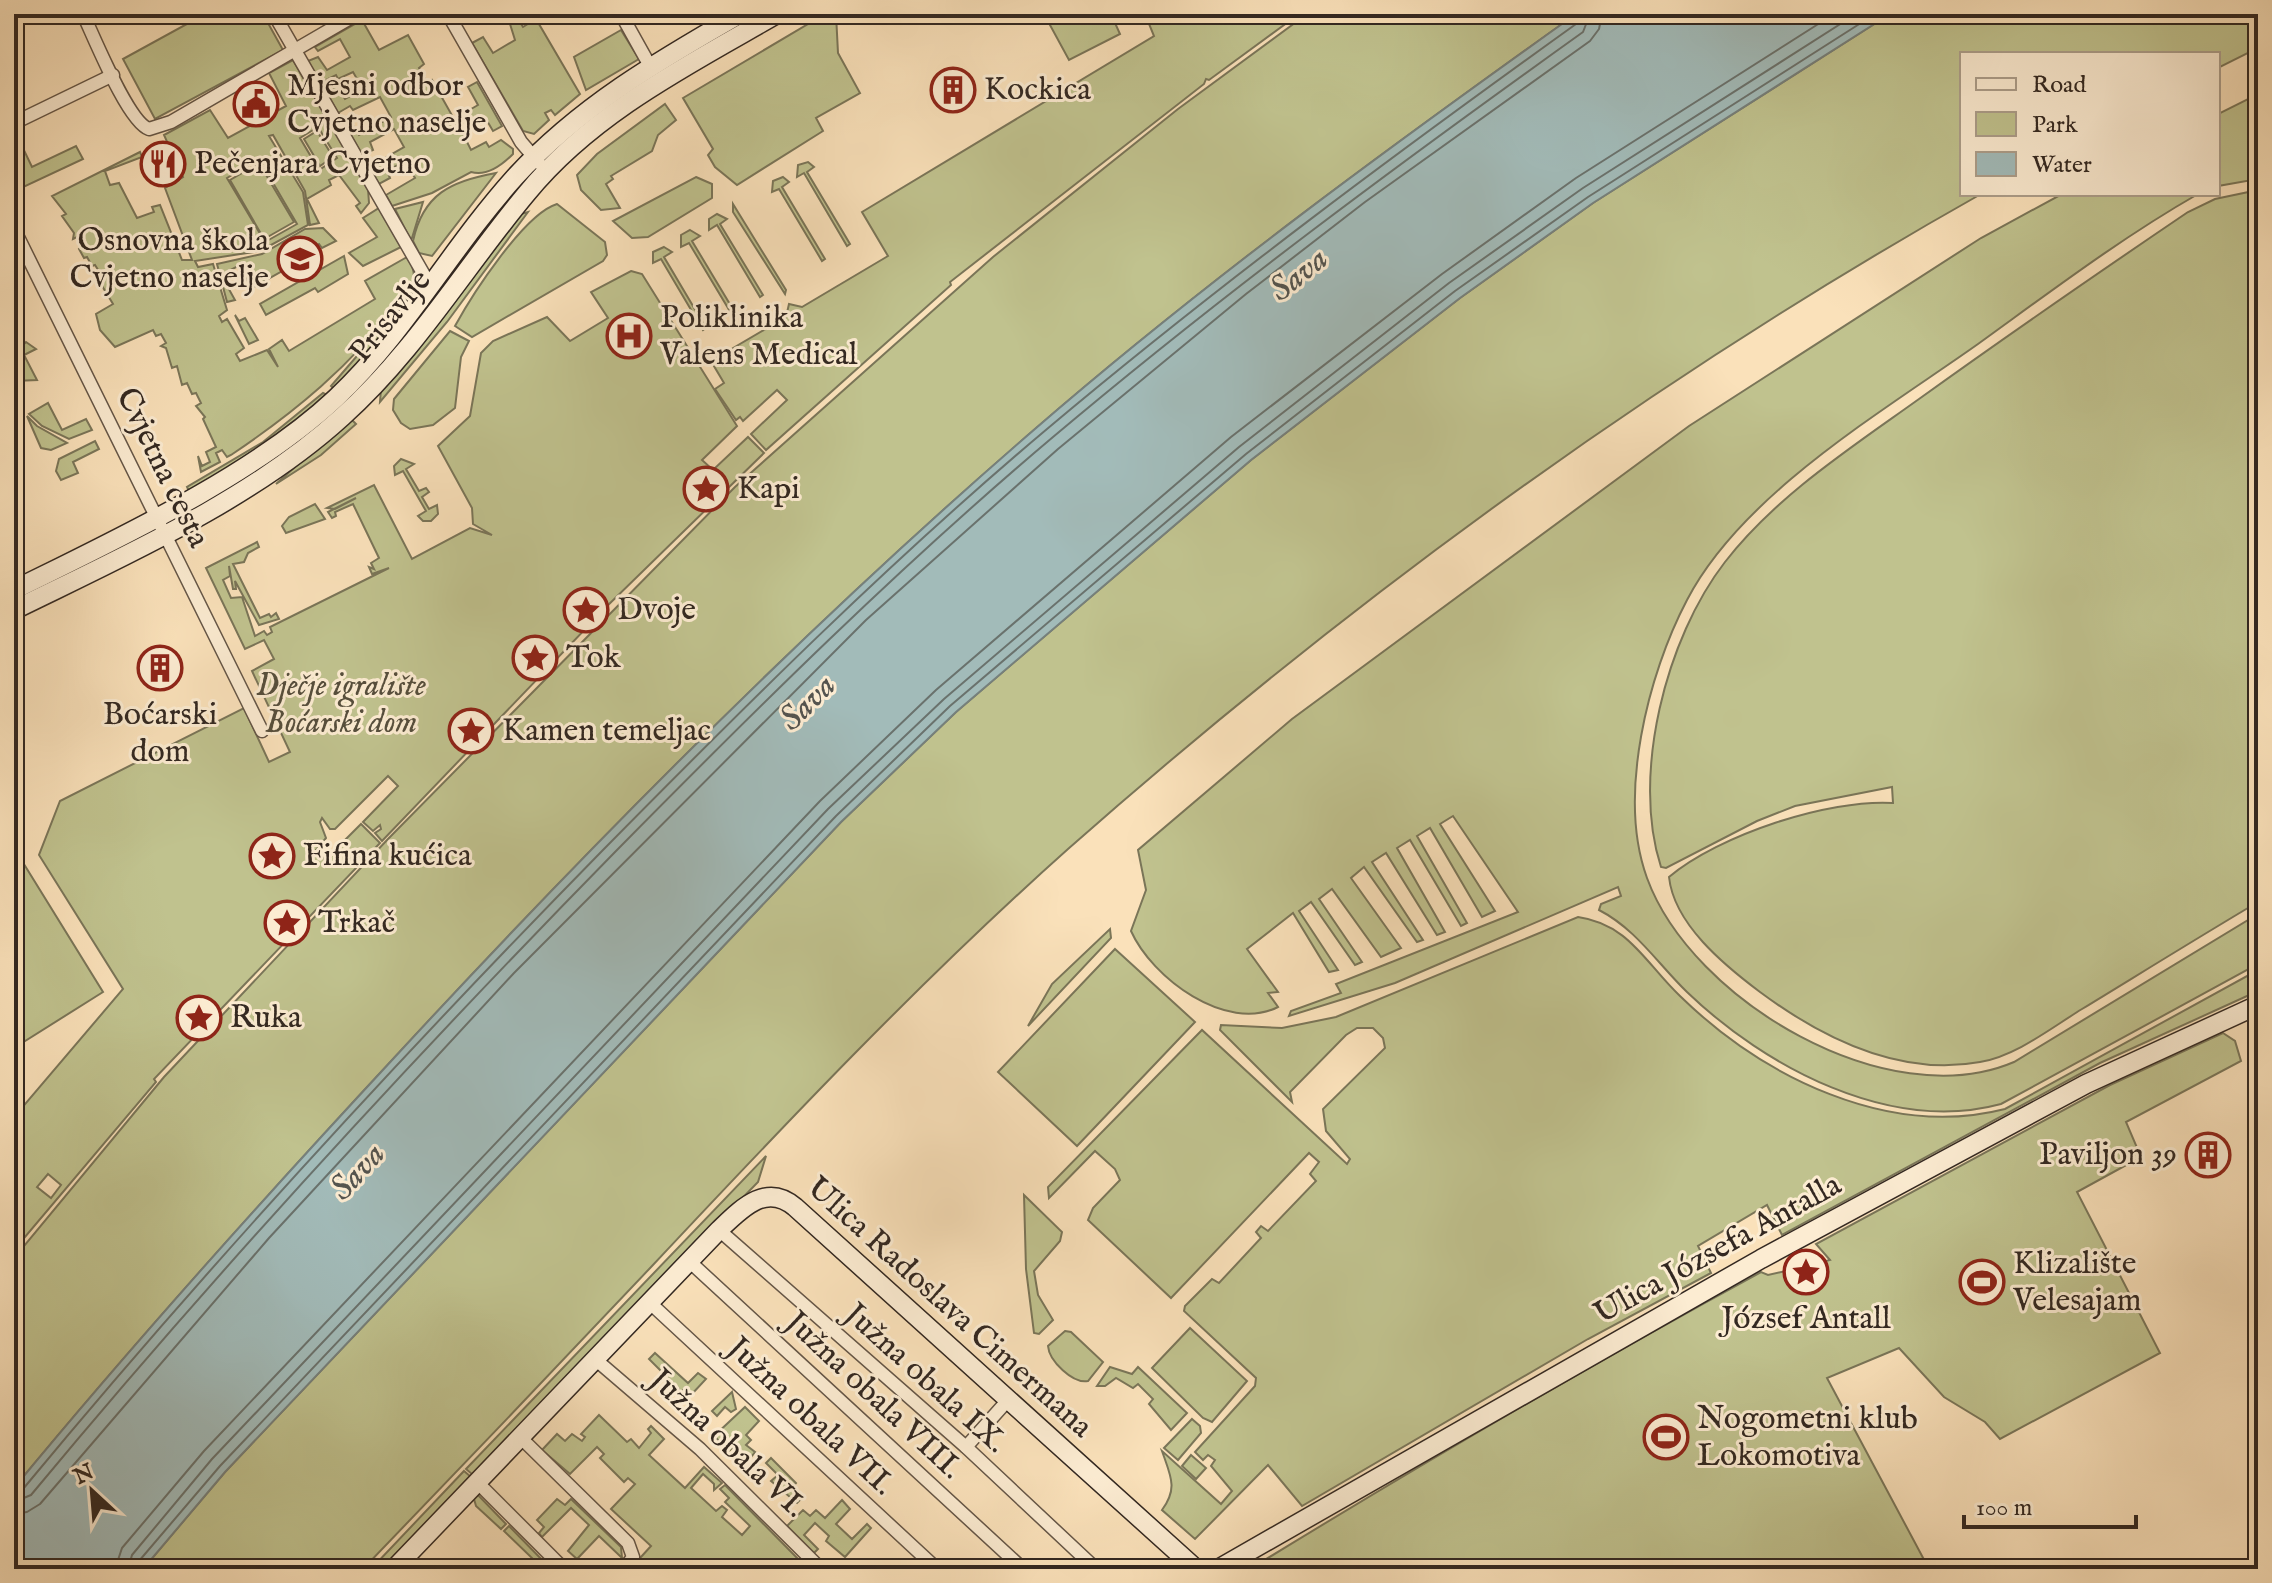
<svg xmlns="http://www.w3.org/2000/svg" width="2272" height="1583" font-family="'IM FELL English',serif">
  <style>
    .green { fill: #c0c28e; stroke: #7a7558; stroke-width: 2; fill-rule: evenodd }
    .water { fill: #a2bbb9; stroke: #76807c; stroke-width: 2 }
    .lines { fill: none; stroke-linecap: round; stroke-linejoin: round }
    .shore { stroke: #6a726d; stroke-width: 2 }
    .street-casing { stroke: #655647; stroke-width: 15 }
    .secondary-casing { stroke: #332821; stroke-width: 21 }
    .street { stroke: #fcecd2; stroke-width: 12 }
    .secondary { stroke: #fcecd2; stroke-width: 18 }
    .labels { text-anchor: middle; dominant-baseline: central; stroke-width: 6; stroke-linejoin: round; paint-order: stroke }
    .poi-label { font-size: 32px; fill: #332821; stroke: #fcecd2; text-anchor: start }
    .street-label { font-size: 32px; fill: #332821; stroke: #fcecd2 }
    .park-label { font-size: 32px; font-style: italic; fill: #564e3c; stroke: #fcecd2 }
    .water-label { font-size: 34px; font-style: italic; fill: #54544f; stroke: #fcecd2 }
  </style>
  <rect width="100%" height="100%" fill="#fae1ba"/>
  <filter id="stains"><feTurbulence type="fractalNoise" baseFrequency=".0025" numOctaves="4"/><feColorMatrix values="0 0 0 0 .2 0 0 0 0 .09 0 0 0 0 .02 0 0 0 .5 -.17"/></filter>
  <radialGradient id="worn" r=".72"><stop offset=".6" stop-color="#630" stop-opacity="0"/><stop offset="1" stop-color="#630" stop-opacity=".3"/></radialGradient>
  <g class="green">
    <path d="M205,14H263L283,50L155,119L123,59Z"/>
    <path d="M825,14H836L838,53L860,93L816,118L823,131L737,185L715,167L708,155L713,149L683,98Z"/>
    <path d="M1044,14H1111L1120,34L1069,60Z"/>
    <path d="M1145,14H1299L1209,80L1206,79L1204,84L950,282L951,285L766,450L751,434L787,400L777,390L743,421L740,417L736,420L715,389L724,383L711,361L786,317L789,304L802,307L888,256L862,212L1154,36Z"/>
    <path d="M1307,14H1576C1391,146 1207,280 1035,429C809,624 597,838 394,1058C264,1198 136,1340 14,1488V1258L164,1077L388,839L735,487L993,257L1178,109Z"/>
    <path d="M1890,14H2258V48L2218,68V54H1962V194H1981C1654,378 1349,601 1068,849C921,980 786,1123 652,1266C556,1368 460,1468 363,1569H143L225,1472L841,822L956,712L1251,460L1460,298L1593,203Z"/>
    <path d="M518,19L523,27L536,19L580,94L555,115L551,110L545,113L549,120L534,134L523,131L472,43L483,37L493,53L515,40L510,24Z"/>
    <path d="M362,20L379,50L408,35L424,64L419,68L427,83L432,80L454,119L478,105L468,87L477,82L502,126L493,131L486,119L462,132L471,150L486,142L489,147L501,140L513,149V154C502,165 487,177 471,172L432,193L392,206L386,195L415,178L405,161L387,171L390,178L379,184L369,167L404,147L394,129L370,142L373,150L362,155L345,125L351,122L359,135L391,117L380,97L353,110L350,106L338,113L326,92L336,86L345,99L363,89L353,72L338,79L336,75L320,83L308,61L318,57L327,70L350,57L340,39L318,51L315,47Z"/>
    <path d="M621,30L639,59L586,90L574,57Z"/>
    <path d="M293,60L368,189L369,203L361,213L356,206L360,203L339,175L329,180L331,185L307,199L319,223L310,225L305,191L273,135L269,136L303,192L308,225L260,251L195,261L198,267L213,264L227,310L219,316L222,322L227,319L244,348L236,354L240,361L267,350L278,367L269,349L282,340L289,351L375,299L365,281L407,257C412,265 414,269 414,278C414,287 403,296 398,303C351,366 295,412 231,455L227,457L222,450L216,453L220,462L201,472L198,456L202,466L210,462L206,452L216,447L203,419L205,417L196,406L201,403L196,393L192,394L187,383L182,385L177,366L172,368L166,348L161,346L166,343L161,334L156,336L153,330L115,347L100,330L96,314L113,304L96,276L100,273L95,265L92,266L87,257L84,258L79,249L82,246L77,237L73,239L74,233L62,216L66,214L52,196L140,152L142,157L105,171L110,185L119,183L137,218L154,212L152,207L160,205L182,260H192L165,188L183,177L164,135L210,110L228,138L286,106L269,73ZM318,127L337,158L319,170L300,138ZM259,159L297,224L265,242L227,178Z"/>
    <path d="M2258,94V179L2218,186V114Z"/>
    <path d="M665,104L676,120L658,135L652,151L611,176L613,179L606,184L620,208L601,210L581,190L577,175L597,154Z"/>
    <path d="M317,131L333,157L320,166L304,139Z"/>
    <path d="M20,142L32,167L76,146L83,159L17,190L14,183V145Z"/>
    <path d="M808,162L814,167L807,172L850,244L847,246L804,173L797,177L798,165Z"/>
    <path d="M259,163L294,222L264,239L230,180Z"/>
    <path d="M496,173L432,256L419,253L413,241C423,194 451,181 496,173Z"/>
    <path d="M696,177L712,184V198L648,237L632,238L613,221Z"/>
    <path d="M783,177L789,182L782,187L825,259L822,261L779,189L772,192L773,181Z"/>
    <path d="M515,190L463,257L415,330L348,404L343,399Z"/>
    <path d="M2258,190V902C2199,937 2141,973 2082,1009C2051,1028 2016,1056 1980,1062C1900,1077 1822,1038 1760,992C1724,965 1674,924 1669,877C1719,835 1828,799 1893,803L1892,787L1795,806L1757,821L1666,868L1661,867C1631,775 1666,638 1725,562C1776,496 1852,447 1919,399C2008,335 2098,273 2188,212L2215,199Z"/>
    <path d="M2062,194H2198C2121,238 2050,292 1978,344C1882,412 1742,494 1687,600C1648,674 1617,796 1647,878C1692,1001 1888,1116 2014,1062L2258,914V964L2001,1104C1890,1134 1765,1067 1687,992C1658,964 1636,929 1599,910L1601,904L1621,896L1618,887L1395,983L1289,1016L1291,1011L1341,993L1336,984L1518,912L1453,816L1440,824L1495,911L1482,917L1430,828L1417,836L1467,923L1461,926L1410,840L1397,848L1445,932L1437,935L1386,853L1372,862L1423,940L1417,942L1364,867L1351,878L1401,948L1381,957L1332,889L1319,899L1362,962L1355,965L1311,902L1299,911L1338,970L1329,972L1293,913L1247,949L1278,992L1268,993L1278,1007C1226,1033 1152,978 1131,931L1146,890L1138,850L1292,719L1689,426L1981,238Z"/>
    <path d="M423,202L412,238L410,239L395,209Z"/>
    <path d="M557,204L605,242L607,255L603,261L472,337L455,326C472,295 524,214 557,204Z"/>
    <path d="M733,204L786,290L785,294L733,212Z"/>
    <path d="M379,208L401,247L363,266L349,253L377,237L363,218Z"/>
    <path d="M528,212L447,322L380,402L381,389L514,216Z"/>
    <path d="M717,214L727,219L720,224L763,295L760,297L717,225L709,230V219Z"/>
    <path d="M323,228L336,241L322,248L319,244L298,257L300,261L252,288L238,266L221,275L235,300L227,302L217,264L262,254L305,229Z"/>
    <path d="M690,230L700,236L692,241L734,311L731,313L689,243L681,247V235Z"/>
    <path d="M664,247L672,252L664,257L706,328L703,330L661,259L653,263V252Z"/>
    <path d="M344,256L348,274L318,292L315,288L266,315L260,304Z"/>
    <path d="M631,271L642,274L737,426L702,460L713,470L748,437L764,453L601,612H597L593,621L382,841L375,833L381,829L380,825L373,831L363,822L398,786L388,776L335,829H330L322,818L320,822L326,838L316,850L325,860L361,824L380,843L154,1079L156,1082L14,1250V1117L123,989L39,855L60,801L244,708L269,762L290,752L252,671L274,659L264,640L245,649L206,568L257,542L259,547L248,553L244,562L233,564L260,618L269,614L271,617L276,613L279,619L259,625L235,581L236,589H233L229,566L230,576L223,580L231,598L242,597L255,636L264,631L267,635L272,632L270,627L389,568L372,574L369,567L374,569L371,563L379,558L353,504L335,512L336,516L332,518L328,512L356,498L335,509L327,508L374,485L412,559L470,528L492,535L473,524L472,508L438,446L470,416L481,353L493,341L547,317L570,341L608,318L591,292ZM48,1174L61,1185L51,1198L37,1187Z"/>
    <path d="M420,283L418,295L335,390L331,386Z"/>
    <path d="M235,315L239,321L245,318L258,340L249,344Z"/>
    <path d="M450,331L469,341L461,357L455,408L433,425L410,429L401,423L393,410L394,399Z"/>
    <path d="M26,342L36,349L24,355L37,380L14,381L17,351Z"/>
    <path d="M323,393L329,396L258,451L189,491L187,487L263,442Z"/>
    <path d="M48,403L62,430L86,419L92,430L69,439L42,426L29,414Z"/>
    <path d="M27,416L37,426L67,443L51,450L41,448Z"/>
    <path d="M350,418L356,424L321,455L276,484Z"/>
    <path d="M95,441L99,449L73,462L78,473L61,480L56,471L59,459Z"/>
    <path d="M401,459L414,464L406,469L419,491L426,488L429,492L422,497L429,509L437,505L438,514L431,521H423L418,516L426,511L403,471L395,475L394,466Z"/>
    <path d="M315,504L325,519L286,533L282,526L289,517Z"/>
    <path d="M14,848L103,992L14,1048Z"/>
    <path d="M1578,917C1629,924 1646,964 1680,996C1763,1077 1888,1139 2005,1109L2258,970V991L2100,1063L1782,1235L1767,1205L1698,1246L1711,1273L1588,1339L1302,1506L1268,1465L1195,1539L1162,1510C1178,1488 1171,1477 1162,1451L1221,1504L1232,1491L1211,1466L1215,1460L1208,1455L1203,1460L1195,1452L1255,1386L1256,1378L1184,1311L1185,1306L1212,1279L1219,1283L1261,1238L1256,1232L1261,1226L1268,1231L1316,1181L1310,1174L1319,1162L1309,1153L1171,1298L1088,1220L1093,1208L1120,1180L1115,1169L1095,1151L1049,1198L1048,1187L1202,1030L1347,1164L1350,1159L1326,1131L1323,1109L1385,1048L1383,1038L1373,1028H1357L1346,1035L1290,1092L1292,1102L1220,1030L1221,1025L1282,1028L1336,1017Z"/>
    <path d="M1110,929L1111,938L1028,1026L1052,984Z"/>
    <path d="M1115,949L1195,1022L1077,1146L998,1072Z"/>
    <path d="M2223,1033L2235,1041L2241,1061L2126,1122L2141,1157L2077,1192L2160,1353L2000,1439L1985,1422L1944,1397L1899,1348L1827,1378L1929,1569H1250C1418,1466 1588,1366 1761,1272L1768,1275L1799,1268L1808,1276L1810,1265L1830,1260L1816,1244L2110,1085Z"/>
    <path d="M766,1156L758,1182L473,1475L466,1469Z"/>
    <path d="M1024,1195L1062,1232L1060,1241L1034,1271L1038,1295L1053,1320L1039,1334L1034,1333L1026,1269Z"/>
    <path d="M1190,1328L1247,1381L1212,1422L1203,1418L1152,1368Z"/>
    <path d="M1065,1331L1071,1332L1103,1362L1088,1381C1073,1384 1049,1361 1048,1346Z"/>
    <path d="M655,1353L688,1383L698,1373L706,1379L691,1395L684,1389L679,1394V1389L649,1359Z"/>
    <path d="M1110,1367L1132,1374L1138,1367L1187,1413L1171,1430L1149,1404L1153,1399L1138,1384L1133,1388L1116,1378L1105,1386H1097Z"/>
    <path d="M732,1392L736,1409L731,1412L725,1407L717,1416L712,1411Z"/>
    <path d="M745,1407L759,1421L746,1435L751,1440L746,1445L755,1452L748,1461L733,1447L729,1451L714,1436Z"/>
    <path d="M599,1415L627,1442L631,1439L639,1448L651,1433L648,1429L651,1426L664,1439L649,1455L685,1488L704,1467L722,1483L714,1490V1484L703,1474L691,1488L716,1511L722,1506L727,1510L722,1517L742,1535L750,1526L725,1502L729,1498L720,1489L725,1485L808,1569H630L651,1546L611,1509L635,1484L628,1478L624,1482L600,1458L604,1454L597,1447L570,1474L542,1450L557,1434L565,1441L572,1434L582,1441L585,1437L581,1434Z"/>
    <path d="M1192,1419L1200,1426L1201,1433L1178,1460L1164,1448Z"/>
    <path d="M1191,1455L1206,1468L1196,1479L1182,1466Z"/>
    <path d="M771,1458L796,1483L792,1488L802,1498L797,1503L771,1481L778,1475L766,1463Z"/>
    <path d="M464,1471L471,1477L386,1569H371Z"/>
    <path d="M478,1495L506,1524L501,1529L476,1506L474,1499L471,1502Z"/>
    <path d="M557,1499L565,1505L571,1499L621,1547L622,1558L599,1536L577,1559L568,1551L589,1525L571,1508L542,1537L539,1533L544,1527L537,1520Z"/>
    <path d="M842,1500L850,1509L836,1524L852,1539L867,1524L871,1528L845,1557L826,1541L829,1536L815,1523L804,1535L818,1549L814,1553L787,1526L803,1510L810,1516L816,1510L825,1518Z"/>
    <path d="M509,1526L549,1567L522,1569L532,1558L504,1531Z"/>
  </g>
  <path class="water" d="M1576,14H1890L1593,203L1460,298L1251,460L956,712L841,822L225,1472L143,1569H14V1488C136,1340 264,1198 394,1058C597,838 809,624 1035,429C1207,280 1391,146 1576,14Z"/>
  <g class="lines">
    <g class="shore">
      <path d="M14,1492L23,1489C206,1268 401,1056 602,851C745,706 890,561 1047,429C1217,286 1395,154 1576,24L1580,14"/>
      <path d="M14,1502L31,1495C216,1272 413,1058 616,851C757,708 900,566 1053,437C1225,292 1400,163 1583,32L1590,14"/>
      <path d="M14,1514L27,1512L40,1504L269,1238L514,973L866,620L1058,449L1246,294L1365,202L1590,41L1599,29L1602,14"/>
      <path d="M115,1569L122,1548L204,1451L820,801L936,690L1231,437L1442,274L1576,178L1834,14"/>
      <path d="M128,1569L132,1555L212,1459L828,809L944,699L1239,447L1449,283L1583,188L1856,14"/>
      <path d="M138,1569L139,1561L220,1466L836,816L950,706L1246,454L1455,291L1588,197L1875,14"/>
    </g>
    <g class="street-casing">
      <g id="street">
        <path d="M83,14C94,37 128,122 149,129L171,122L357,14"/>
        <path d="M274,14L431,287"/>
        <path d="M448,14L521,142L539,163"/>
        <path d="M621,14L650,66"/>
        <path d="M14,123L113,75"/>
        <path d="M14,229L262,731"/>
        <path d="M719,1230L966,1447L1096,1569"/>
        <path d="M689,1261L1023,1569"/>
        <path d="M649,1302L937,1569"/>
        <path d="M595,1359L700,1449L821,1569"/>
        <path d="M520,1437L628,1543L633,1557L624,1569"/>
        <path d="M966,1447L1008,1400"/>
        <path d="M477,1482L564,1569"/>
      </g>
    </g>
    <g class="secondary-casing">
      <g id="secondary">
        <path d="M14,590C117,539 253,476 336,398C406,332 451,248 515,177C579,107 658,61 740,14"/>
        <path d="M14,610C124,556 251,500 342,417C415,352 465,267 527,193C592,113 690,64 777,14"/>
        <path d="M394,1569L719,1230C741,1209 766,1182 795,1207L1196,1569"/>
        <path d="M1218,1569L1761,1259L2086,1084L2258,1005"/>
      </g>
    </g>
    <use href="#street" class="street"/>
    <use href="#secondary" class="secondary"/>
  </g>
  <defs>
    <g id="building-ring" transform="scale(2.3)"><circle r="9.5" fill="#fcecd2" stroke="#8f2418" stroke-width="1.5"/><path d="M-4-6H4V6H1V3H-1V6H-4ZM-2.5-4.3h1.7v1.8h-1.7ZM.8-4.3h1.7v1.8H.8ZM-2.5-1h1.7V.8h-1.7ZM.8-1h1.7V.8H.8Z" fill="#8f2418"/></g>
    <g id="civic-ring" transform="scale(2.3)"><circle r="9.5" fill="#fcecd2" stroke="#8f2418" stroke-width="1.5"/><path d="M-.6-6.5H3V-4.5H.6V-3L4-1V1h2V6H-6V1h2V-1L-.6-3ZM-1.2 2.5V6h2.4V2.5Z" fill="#8f2418"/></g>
    <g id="restaurant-ring" transform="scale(2.3)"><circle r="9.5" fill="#fcecd2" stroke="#8f2418" stroke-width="1.5"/><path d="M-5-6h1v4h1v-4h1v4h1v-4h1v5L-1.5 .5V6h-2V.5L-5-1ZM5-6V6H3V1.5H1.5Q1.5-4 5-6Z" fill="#8f2418"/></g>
    <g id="school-ring" transform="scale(2.3)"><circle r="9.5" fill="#fcecd2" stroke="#8f2418" stroke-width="1.5"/><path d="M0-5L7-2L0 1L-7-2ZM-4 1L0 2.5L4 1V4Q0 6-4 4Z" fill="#8f2418"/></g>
    <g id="hospital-ring" transform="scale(2.3)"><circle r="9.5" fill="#fcecd2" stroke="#8f2418" stroke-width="1.5"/><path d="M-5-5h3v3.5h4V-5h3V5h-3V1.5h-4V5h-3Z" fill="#8f2418"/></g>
    <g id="sight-ring" transform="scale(2.3)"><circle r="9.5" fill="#fcecd2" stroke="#8f2418" stroke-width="1.5"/><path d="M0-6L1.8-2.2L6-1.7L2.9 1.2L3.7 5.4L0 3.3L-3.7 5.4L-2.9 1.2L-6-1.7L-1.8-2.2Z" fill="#8f2418"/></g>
    <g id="stadium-ring" transform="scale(2.3)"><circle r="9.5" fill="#fcecd2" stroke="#8f2418" stroke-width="1.5"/><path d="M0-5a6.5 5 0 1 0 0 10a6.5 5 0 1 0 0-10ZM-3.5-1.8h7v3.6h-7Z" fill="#8f2418"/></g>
  </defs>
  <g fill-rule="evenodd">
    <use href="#building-ring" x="953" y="90"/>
    <use href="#civic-ring" x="256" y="104"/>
    <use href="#restaurant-ring" x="163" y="164"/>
    <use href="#school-ring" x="300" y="259"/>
    <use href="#hospital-ring" x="629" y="336"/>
    <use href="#sight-ring" x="706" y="489"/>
    <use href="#sight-ring" x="586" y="610"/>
    <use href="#sight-ring" x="535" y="658"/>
    <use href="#building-ring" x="160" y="668"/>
    <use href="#sight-ring" x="471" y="731"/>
    <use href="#sight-ring" x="272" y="856"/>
    <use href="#sight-ring" x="287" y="923"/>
    <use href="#sight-ring" x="199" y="1018"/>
    <use href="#building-ring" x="2208" y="1155"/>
    <use href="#sight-ring" x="1806" y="1272"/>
    <use href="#stadium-ring" x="1982" y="1282"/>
    <use href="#stadium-ring" x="1666" y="1437"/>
  </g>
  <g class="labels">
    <g class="poi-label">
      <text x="287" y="86">Mjesni odbor<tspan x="287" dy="37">Cvjetno naselje</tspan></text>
      <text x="984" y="90">Kockica</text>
      <text x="194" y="164">Pečenjara Cvjetno</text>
      <text x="269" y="241" text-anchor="end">Osnovna škola<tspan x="269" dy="37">Cvjetno naselje</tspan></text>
      <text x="660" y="318">Poliklinika<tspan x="660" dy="37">Valens Medical</tspan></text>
      <text x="737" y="489">Kapi</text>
      <text x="617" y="610">Dvoje</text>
      <text x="566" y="658">Tok</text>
      <text x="160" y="715" text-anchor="middle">Boćarski<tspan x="160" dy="37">dom</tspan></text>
      <text x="502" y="731">Kamen temeljac</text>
      <text x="303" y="856">Fifina kućica</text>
      <text x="318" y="923">Trkač</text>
      <text x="230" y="1018">Ruka</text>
      <text x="2177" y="1155" text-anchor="end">Paviljon 39</text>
      <text x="2013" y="1264">Klizalište<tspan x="2013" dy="37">Velesajam</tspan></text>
      <text x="1806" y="1319" text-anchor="middle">József Antall</text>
      <text x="1697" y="1419">Nogometni klub<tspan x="1697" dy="37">Lokomotiva</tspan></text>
    </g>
    <g class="street-label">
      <text transform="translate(391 317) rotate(-51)">Prisavlje</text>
      <text transform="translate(162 468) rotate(64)">Cvjetna cesta</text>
      <text transform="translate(1718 1250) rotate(-29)">Ulica Józsefa Antalla</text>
      <text transform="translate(949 1308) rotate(42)">Ulica Radoslava Cimermana</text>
      <text transform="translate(925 1379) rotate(42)">Južna obala IX.</text>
      <text transform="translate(873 1396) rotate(43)">Južna obala VIII.</text>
      <text transform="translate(810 1417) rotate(43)">Južna obala VII.</text>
      <text transform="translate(727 1444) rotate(43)">Južna obala VI.</text>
    </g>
    <g class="park-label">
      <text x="341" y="686">Dječje igralište<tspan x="341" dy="37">Boćarski dom</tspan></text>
    </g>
    <g class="water-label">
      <text transform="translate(1299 275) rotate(-39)">Sava</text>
      <text transform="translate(808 703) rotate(-45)">Sava</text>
      <text transform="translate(358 1172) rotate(-48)">Sava</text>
    </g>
  </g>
  <rect width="2272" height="1583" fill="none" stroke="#fae1ba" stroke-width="48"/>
  <rect x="16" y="16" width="2240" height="1551" fill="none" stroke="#332821" stroke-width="4"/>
  <rect x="24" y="24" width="2224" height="1535" fill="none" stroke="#332821" stroke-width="2"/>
  <rect x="1960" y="52" width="260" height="144" fill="#fcecd2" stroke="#ac9e8b" stroke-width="2"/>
  <rect x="1976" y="78" width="40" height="12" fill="#fcecd2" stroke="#ac9e8b" stroke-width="2"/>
  <text x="2032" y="92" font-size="24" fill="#332821">Road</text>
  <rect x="1976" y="112" width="40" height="24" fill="#c0c28e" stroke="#ac9e8b" stroke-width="2"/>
  <text x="2032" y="132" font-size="24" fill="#332821">Park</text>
  <rect x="1976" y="152" width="40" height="24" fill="#a2bbb9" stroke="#ac9e8b" stroke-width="2"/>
  <text x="2032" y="172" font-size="24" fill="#332821">Water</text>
  <g transform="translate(92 1491) rotate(334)" stroke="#fcecd2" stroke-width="6" paint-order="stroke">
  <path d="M0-6L14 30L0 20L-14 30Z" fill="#332821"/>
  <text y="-12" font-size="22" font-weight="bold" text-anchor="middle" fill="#332821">N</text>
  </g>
  <path d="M1964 1515v12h172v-12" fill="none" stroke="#332821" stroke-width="4"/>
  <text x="1976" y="1515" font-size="24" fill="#332821" stroke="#fcecd2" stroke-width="6" paint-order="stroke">100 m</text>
  <rect width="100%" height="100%" filter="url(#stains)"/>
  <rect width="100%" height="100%" fill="url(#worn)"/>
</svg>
